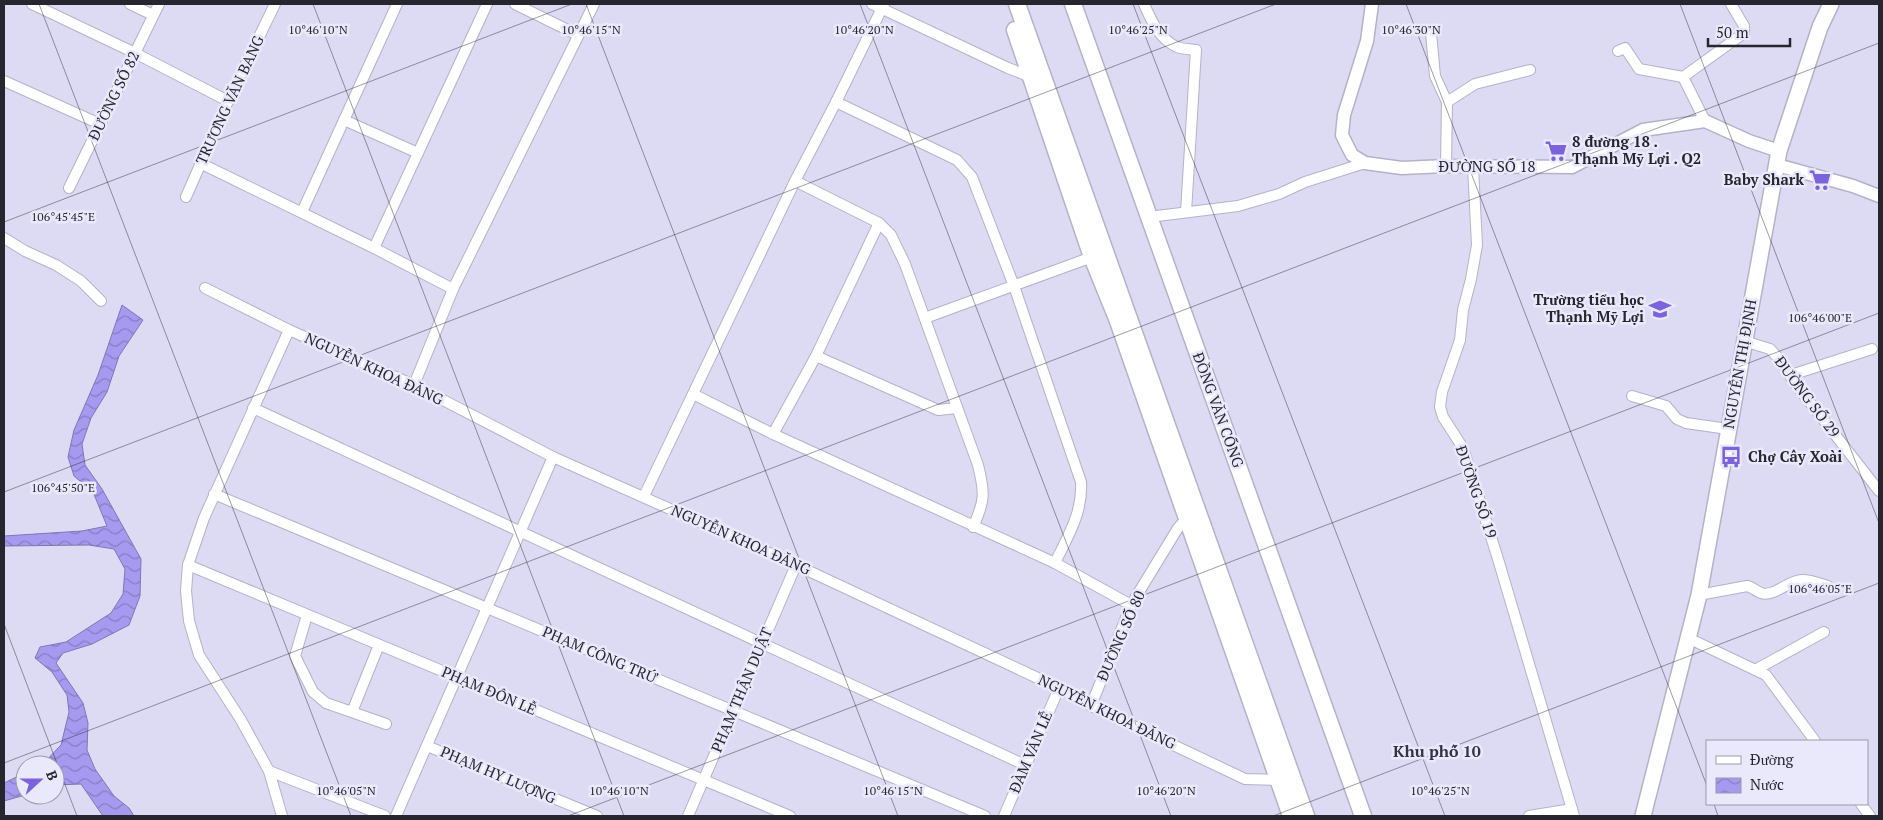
<svg xmlns="http://www.w3.org/2000/svg" width="1883" height="820" viewBox="0 0 1883 820" font-family="'PT Serif',serif">
  <style>
    .water { fill: url(#water-waves); stroke: #8076b6 }
    .lines { fill: none; stroke-linecap: round; stroke-linejoin: round }
    .minor-casing { stroke: #b4b2c9; stroke-width: 12 }
    .tertiary-casing { stroke: #b4b2c9; stroke-width: 15 }
    .secondary-casing { stroke: #b4b2c9; stroke-width: 18 }
    .primary-casing { stroke: #b4b2c9; stroke-width: 19 }
    .minor { stroke: #fff; stroke-width: 10 }
    .tertiary { stroke: #fff; stroke-width: 12 }
    .secondary { stroke: #fff; stroke-width: 15 }
    .primary { stroke: #fff; stroke-width: 16 }
    .ticks { fill: none; stroke: #27262f; stroke-width: 1; stroke-opacity: 0.45 }
    .labels { text-anchor: middle; stroke-width: 5; stroke-linejoin: round; paint-order: stroke }
    .street-label { font-size: 15px; fill: #27262f; stroke: #eae9fc }
    .poi-label { font-size: 15px; font-weight: bold; fill: #27262f; stroke: #eae9fc; text-anchor: start }
    .neighbourhood-label { font-size: 16px; font-weight: bold; fill: #343245; stroke: #eae9fc }
    .ticks-label { font-size: 12px; text-anchor: middle; fill: #27262f; stroke: #eae9fc; stroke-width: 5; stroke-linejoin: round; paint-order: stroke }
  </style>
  <defs>
    <pattern id="water-waves" width="16" height="10" patternUnits="userSpaceOnUse" patternTransform="scale(1.25)"><rect width="16" height="10" fill="#a699f0"/><path d="M0 5q4-4 8 0t8 0" fill="none" stroke="#877dc3"/></pattern>
  </defs>
  <rect width="100%" height="100%" fill="#dddbf3"/>
  <!-- water -->
  <g class="water">
    <path d="M122 305 143 320 119 356 107 392 91 418 82 444 85 465 102 489 141 559 140 596 129 625 92 644 63 653 56 663 83 703 88 723 87 750 95 769 114 796 129 808 134 816H103L81 784 55 785V765H42L61 745 69 712 67 695 52 672 35 658 40 647 66 642 111 613 123 594 125 569 114 549 89 545 4 546V536L82 531 107 526 93 492 74 476 68 457 74 430 98 375Z"/>
    <path d="M25 773V795L4 801V783Z"/>
  </g>
  <g class="lines">
    <!-- minor casing -->
    <g class="minor-casing">
      <g id="minor">
        <path d="M32 4 135 53 228 101"/>
        <path d="M130 4 153 15"/>
        <path d="M515 4 578 35"/>
        <path d="M872 4 1008 68 1031 77"/>
        <path d="M1144 4C1151 20 1159 39 1177 47 1182 49 1190 49 1196 50L1186 212"/>
        <path d="M1431 33 1435 76 1447 102"/>
        <path d="M1618 51 1625 48 1639 69 1683 77 1705 121"/>
        <path d="M1683 77 1744 33V26L1731 4"/>
        <path d="M4 81 100 124"/>
        <path d="M836 102 957 160 972 177 1014 286 1081 482C1083 512 1068 536 1055 563"/>
        <path d="M344 120 418 153"/>
        <path d="M200 163 374 248 453 289"/>
        <path d="M1446 166 1447 102 1475 84 1530 70"/>
        <path d="M1473 167 1477 245 1471 279 1463 310 1460 340 1442 392 1440 407 1443 417 1463 448 1498 559 1574 816"/>
        <path d="M795 181 879 223 891 235 905 264 978 465C985 493 985 501 973 527"/>
        <path d="M69 188 159 4"/>
        <path d="M186 197 228 101 275 4"/>
        <path d="M302 212 397 4"/>
        <path d="M1157 216 1238 206 1279 194 1305 182 1365 163"/>
        <path d="M4 238 25 251 56 265 81 281 101 301"/>
        <path d="M374 248 487 4"/>
        <path d="M205 288 289 330 414 385 553 457 796 565 1059 688 1091 706 1245 779 1278 780"/>
        <path d="M925 318 1092 257"/>
        <path d="M1744 341 1770 349 1781 361 1794 382 1879 491"/>
        <path d="M816 356 938 410 957 408"/>
        <path d="M1791 375 1872 349"/>
        <path d="M414 385 453 289 594 4"/>
        <path d="M693 394 773 434 1055 563 1131 605"/>
        <path d="M1632 396 1666 406 1677 419 1686 423 1728 429"/>
        <path d="M253 408 1025 765"/>
        <path d="M773 434 816 356 879 223"/>
        <path d="M214 494 985 816"/>
        <path d="M644 496 795 181 836 102 884 4"/>
        <path d="M188 565 790 816"/>
        <path d="M1699 595 1747 586C1752 587 1756 591 1761 593 1774 597 1788 581 1801 580 1810 579 1820 584 1828 586"/>
        <path d="M307 615 295 656 313 692 326 703 386 724"/>
        <path d="M1688 638 1766 675 1815 741"/>
        <path d="M1755 670 1824 632"/>
        <path d="M1091 706 1131 605 1178 528 1187 518"/>
        <path d="M352 712 379 645"/>
        <path d="M427 746 597 816"/>
        <path d="M269 771 385 816"/>
        <path d="M1861 804 1870 816"/>
        <path d="M282 816 269 771 241 720 199 655 189 621 186 591 188 565 204 518 289 330"/>
        <path d="M396 816 553 457"/>
        <path d="M688 816 796 565"/>
        <path d="M1004 816 1059 688"/>
        <path d="M1529 816 1572 809"/>
      </g>
    </g>
    <!-- tertiary casing -->
    <g class="tertiary-casing">
      <g id="tertiary">
        <path d="M1372 4 1367 41 1344 115 1342 135 1352 155 1365 163 1402 168 1446 166 1572 167 1643 130 1705 121 1749 141 1779 151"/>
        <path d="M1777 165 1853 186 1879 196"/>
      </g>
    </g>
    <!-- secondary casing -->
    <g class="secondary-casing">
      <path id="secondary" d="M1643 816 1699 595 1779 151 1820 27 1831 4"/>
    </g>
    <!-- primary casing -->
    <g class="primary-casing">
      <g id="primary">
        <path d="M1017 4 1306 816"/>
        <path d="M1073 4 1363 816"/>
        <path d="M1015 30 1092 257 1118 321 1291 816"/>
      </g>
    </g>
    <!-- minor -->
    <use href="#minor" class="minor"/>
    <!-- tertiary -->
    <use href="#tertiary" class="tertiary"/>
    <!-- secondary -->
    <use href="#secondary" class="secondary"/>
    <!-- primary -->
    <use href="#primary" class="primary"/>
  </g>
  <!-- ticks -->
  <path class="ticks" d="M39 4 351 816M313 4 624 816M586 4 898 816M860 4 1171 816M1133 4 1445 816M1406 4 1707 786M1680 4 1879 523M4 222 572 4M4 492 1276 4M4 624 77 816M4 763 1879 43M1714 804 1718 816M568 816 1879 313M1273 816 1879 583"/>
  <!-- icons -->
  <defs>
    <g id="supermarket-bare" transform="scale(1.725)"><path d="M-6-5.5h2.5l.6 2H6L4.5 2H-2.5L-4.4-4H-6ZM-1.5 3.2a1.3 1.3 0 1 0 .1 0ZM3 3.2a1.3 1.3 0 1 0 .1 0Z" fill="#7d62dd" stroke="#eae9fc" stroke-width="2.5" paint-order="stroke"/></g>
    <g id="school-bare" transform="scale(1.725)"><path d="M0-5L7-2L0 1L-7-2ZM-4 1L0 2.5L4 1V4Q0 6-4 4Z" fill="#7d62dd" stroke="#eae9fc" stroke-width="2.5" paint-order="stroke"/></g>
    <g id="bus-bare" transform="scale(1.725)"><path d="M-5-6H5V4H4V6H2V4H-2V6H-4V4H-5ZM-3.5-4V0h7V-4ZM-3.5 1.2v1.5H-2V1.2ZM2 1.2v1.5H3.5V1.2Z" fill="#7d62dd" stroke="#eae9fc" stroke-width="2.5" paint-order="stroke"/></g>
  </defs>
  <g fill-rule="evenodd">
    <use href="#supermarket-bare" x="1556" y="151"/>
    <use href="#supermarket-bare" x="1820" y="180"/>
    <use href="#school-bare" x="1660" y="309"/>
    <use href="#bus-bare" x="1731" y="457"/>
  </g>
  <g class="labels">
    <!-- street labels -->
    <g class="street-label">
      <text transform="translate(114 96) rotate(-64)" y="5">ĐƯỜNG SỐ 82</text>
      <text transform="translate(230 100) rotate(-65)" y="5">TRƯƠNG VĂN BANG</text>
      <text x="1487" y="172">ĐƯỜNG SỐ 18</text>
      <text transform="translate(1740 364) rotate(-80)" y="5">NGUYỄN THỊ ĐỊNH</text>
      <text transform="translate(374 369) rotate(25)" y="5">NGUYỄN KHOA ĐĂNG</text>
      <text transform="translate(1807 397) rotate(53)" y="5">ĐƯỜNG SỐ 29</text>
      <text transform="translate(1218 410) rotate(70)" y="5">ĐỒNG VĂN CỐNG</text>
      <text transform="translate(1476 492) rotate(71)" y="5">ĐƯỜNG SỐ 19</text>
      <text transform="translate(741 540) rotate(24)" y="5">NGUYỄN KHOA ĐĂNG</text>
      <text transform="translate(1121 636) rotate(-66)" y="5">ĐƯỜNG SỐ 80</text>
      <text transform="translate(600 655) rotate(23)" y="5">PHẠM CÔNG TRỨ</text>
      <text transform="translate(742 690) rotate(-67)" y="5">PHẠM THẬN DUẬT</text>
      <text transform="translate(489 691) rotate(23)" y="5">PHẠM ĐÔN LỄ</text>
      <text transform="translate(1107 712) rotate(26)" y="5">NGUYỄN KHOA ĐĂNG</text>
      <text transform="translate(1031 752) rotate(-67)" y="5">ĐÀM VĂN LỄ</text>
      <text transform="translate(498 775) rotate(23)" y="5">PHẠM HY LƯỢNG</text>
    </g>
    <!-- poi labels -->
    <g class="poi-label">
      <text x="1572" y="147">8 đường 18 .<tspan x="1572" dy="17">Thạnh Mỹ Lợi . Q2</tspan></text>
      <text x="1804" y="185" text-anchor="end">Baby Shark</text>
      <text x="1644" y="305" text-anchor="end">Trường tiểu học<tspan x="1644" dy="17">Thạnh Mỹ Lợi</tspan></text>
      <text x="1748" y="462">Chợ Cây Xoài</text>
    </g>
    <!-- neighbourhood labels -->
    <g class="neighbourhood-label">
      <text x="1437" y="757">Khu phố 10</text>
    </g>
  </g>
  <g class="ticks-label">
    <text x="318" y="34">10°46'10"N</text>
    <text x="591" y="34">10°46'15"N</text>
    <text x="864" y="34">10°46'20"N</text>
    <text x="1138" y="34">10°46'25"N</text>
    <text x="1411" y="34">10°46'30"N</text>
    <text x="63" y="221">106°45'45"E</text>
    <text x="1820" y="322">106°46'00"E</text>
    <text x="63" y="492">106°45'50"E</text>
    <text x="1820" y="593">106°46'05"E</text>
    <text x="346" y="795">10°46'05"N</text>
    <text x="619" y="795">10°46'10"N</text>
    <text x="893" y="795">10°46'15"N</text>
    <text x="1166" y="795">10°46'20"N</text>
    <text x="1440" y="795">10°46'25"N</text>
  </g>
  <!-- border -->
  <rect width="1883" height="820" fill="none" stroke="#27262f" stroke-width="10"/>
  <!-- legend -->
  <rect x="1706" y="740" width="162" height="65" fill="#eae9fc" stroke="#9c9baa"/>
  <rect x="1716" y="756" width="25" height="8" fill="#ffffff" stroke="#9c9baa"/>
  <text x="1750" y="765" font-size="15" fill="#27262f">Đường</text>
  <rect x="1716" y="778" width="25" height="15" fill="url(#water-waves)" stroke="#9c9baa"/>
  <text x="1750" y="790" font-size="15" fill="#27262f">Nước</text>
  <!-- north arrow -->
  <g transform="translate(40 780) rotate(69)"><circle r="24" fill="#eae9fc" stroke="#9c9baa"/>
  <path d="M0-4L9 19L0 12L-9 19Z" fill="#7d62dd"/>
  <text y="-8" font-size="14" font-weight="bold" text-anchor="middle" fill="#27262f">B</text>
  </g>
  <!-- scale -->
  <path d="M1708 38v8h82v-8" fill="none" stroke="#27262f" stroke-width="2.5"/>
  <text x="1716" y="38" font-size="15" fill="#27262f" stroke="#eae9fc" stroke-width="4" paint-order="stroke">50 m</text>
</svg>
